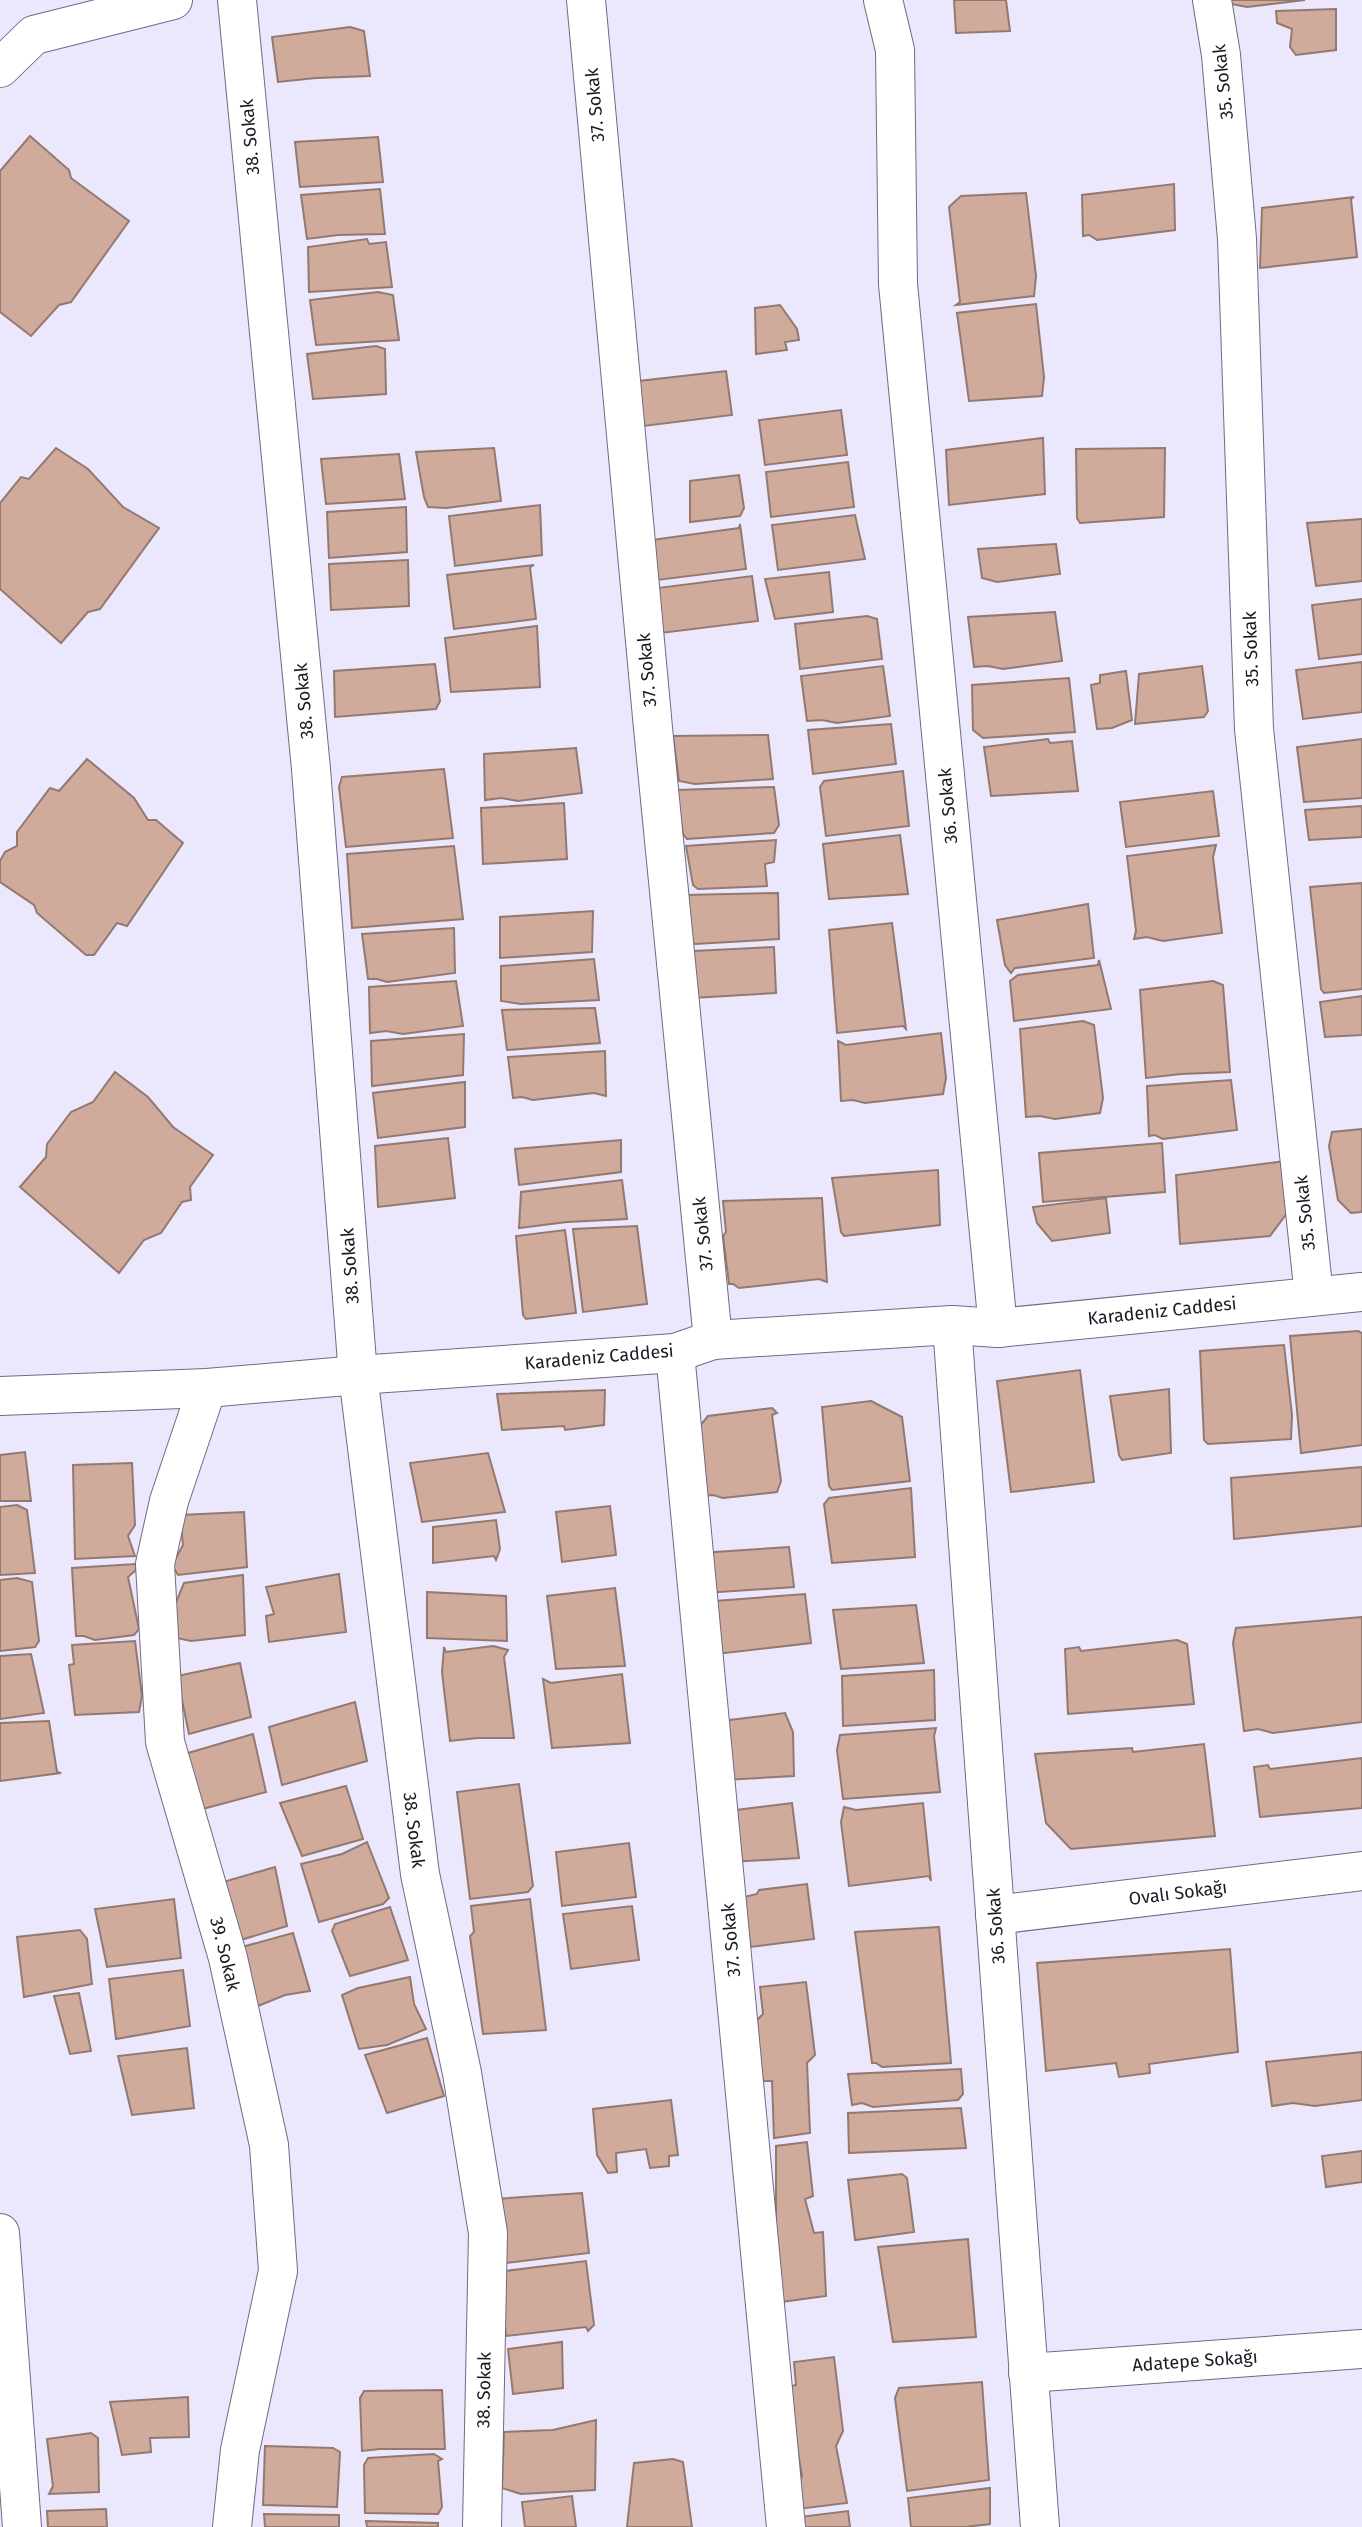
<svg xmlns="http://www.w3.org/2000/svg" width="1362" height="2527" viewBox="0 0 1362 2527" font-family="'Fira Sans',sans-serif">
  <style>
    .building { fill: #d0ab9c; stroke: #93796f; stroke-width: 2 }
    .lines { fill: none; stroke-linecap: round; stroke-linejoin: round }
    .street-casing { stroke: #6f6b82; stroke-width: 40 }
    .street { stroke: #fff; stroke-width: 38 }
    .labels { text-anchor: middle; stroke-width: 5; stroke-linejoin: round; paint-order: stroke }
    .street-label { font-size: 18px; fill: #1b1923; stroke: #fff }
  </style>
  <rect width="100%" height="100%" fill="#ebe7fd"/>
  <!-- building -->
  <g class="building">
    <path d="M954 0H1006L1010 31 956 33Z"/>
    <path d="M1231 0H1305L1247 7 1231 4Z"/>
    <path d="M1336 9V50L1296 55 1290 47 1292 29 1277 23 1276 11Z"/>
    <path d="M350 27 364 31 370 76 316 78 278 82 272 37Z"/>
    <path d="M30 136 69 170 71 178 129 221 71 302 59 305 31 336 0 312V171Z"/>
    <path d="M378 137 383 182 300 187 295 142Z"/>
    <path d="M1174 184 1175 230 1097 240 1089 235 1083 236 1082 195Z"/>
    <path d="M380 189 385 234 338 235 307 239 301 195Z"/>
    <path d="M1026 193 1036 276 1034 296 956 305 960 302 949 207 961 196Z"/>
    <path d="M1354 197 1351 199 1357 257 1260 268 1262 208Z"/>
    <path d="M367 239 369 244 386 242 392 287 309 292 308 247Z"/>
    <path d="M378 292 393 295 399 340 316 345 310 300Z"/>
    <path d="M1036 304 1044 377 1042 396 969 401 957 313Z"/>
    <path d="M780 305 797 329 799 340 785 342 787 350 756 354 755 308Z"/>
    <path d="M376 346 385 349 386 394 313 399 307 354Z"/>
    <path d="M726 371 732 415 644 426 639 381Z"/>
    <path d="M841 410 847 455 765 465 759 420Z"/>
    <path d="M1043 438 1045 494 949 505 946 450Z"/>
    <path d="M56 448 88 469 123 507 159 528 100 609 88 612 61 643 0 589V503L21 477 29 479Z"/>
    <path d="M494 448 501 501 446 508 428 507 424 497 416 452Z"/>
    <path d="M1165 448 1164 517 1080 523 1077 518 1076 449Z"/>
    <path d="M399 454 405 499 326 504 321 459Z"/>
    <path d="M848 462 854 507 771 517 766 472Z"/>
    <path d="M739 475 744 508 740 516 690 522V481Z"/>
    <path d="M540 505 542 555 455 566 449 516Z"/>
    <path d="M406 507 407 552 329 558 327 512Z"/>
    <path d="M855 515 865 559 778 570 772 525Z"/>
    <path d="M1362 519V581L1316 586 1307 523Z"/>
    <path d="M740 524 746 569 649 581 644 541 739 528Z"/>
    <path d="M1056 544 1060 574 997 582 982 578 978 549Z"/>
    <path d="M408 560 409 606 331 610 329 564Z"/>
    <path d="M534 565 530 567 536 619 454 629 447 575Z"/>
    <path d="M829 572 833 612 775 619 765 579Z"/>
    <path d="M752 576 758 621 661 633 650 589Z"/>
    <path d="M1362 599V654L1319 659 1312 605Z"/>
    <path d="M1055 612 1062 661 1003 669 988 666 974 667 968 617Z"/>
    <path d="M867 616 877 619 882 659 800 669 795 624Z"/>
    <path d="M537 626 540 687 451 692 445 638Z"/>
    <path d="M1362 662V712L1303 719 1296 670Z"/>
    <path d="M435 664 440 701 436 709 335 717 334 671Z"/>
    <path d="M883 666 890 716 837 723 822 720 807 721 801 676Z"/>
    <path d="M1202 666 1208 711 1204 717 1135 724 1139 674Z"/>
    <path d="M1126 671 1132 720 1112 728 1097 729 1091 685 1100 683V675Z"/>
    <path d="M1069 678 1075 732 983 738 973 730 972 685Z"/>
    <path d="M891 724 896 764 813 774 808 730Z"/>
    <path d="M768 735 773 779 695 784 679 781 673 736Z"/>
    <path d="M1048 739 1050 743 1072 741 1078 791 991 796 984 747Z"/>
    <path d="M1362 739V798L1304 802 1297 747Z"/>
    <path d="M576 748 582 793 518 801 501 798 485 800 484 754Z"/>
    <path d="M87 759 134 798 148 820H156L183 843 127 926 117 923 94 955H86L37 913 34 905 0 882V861L5 852 17 846V832L50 788 59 791Z"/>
    <path d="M444 769 453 838 346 847 339 787 342 777Z"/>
    <path d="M903 771 909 826 826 836 820 787 824 781Z"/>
    <path d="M774 787 779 825 774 833 687 839 683 834 676 790Z"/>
    <path d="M1213 791 1219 836 1126 847 1120 802Z"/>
    <path d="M564 803 567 859 483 864 481 808Z"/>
    <path d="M1362 806V837L1309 840 1305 810Z"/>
    <path d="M900 835 908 894 829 899 823 844Z"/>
    <path d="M776 840 774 862 765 864 767 886 698 889 693 885 686 846Z"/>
    <path d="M1216 845 1213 857 1222 933 1163 941 1147 937 1134 939 1136 931 1127 856Z"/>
    <path d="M454 846 463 919 352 928 347 854Z"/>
    <path d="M1362 883V989L1324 993 1321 989 1310 887Z"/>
    <path d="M778 893 779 939 695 944 690 940 684 895Z"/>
    <path d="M1088 904 1094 958 1015 968 1011 973 1005 965 997 920Z"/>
    <path d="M593 911 592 952 500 958V917Z"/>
    <path d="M892 923 906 1029 903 1026 837 1033 829 930Z"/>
    <path d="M454 928 455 973 387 982 377 979H368L362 934Z"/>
    <path d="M774 947 776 993 693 998 694 951Z"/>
    <path d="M594 959 599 1000 521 1004 501 1001V966Z"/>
    <path d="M1099 960 1111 1009 1014 1021 1010 981 1018 975 1098 965Z"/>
    <path d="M456 981 463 1026 403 1034 386 1031 370 1033 369 987Z"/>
    <path d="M1213 981 1223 985 1230 1072 1181 1074 1146 1078 1140 990Z"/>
    <path d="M1362 996V1035L1325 1037 1320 1002Z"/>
    <path d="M595 1008 600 1043 507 1050 502 1010Z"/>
    <path d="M1083 1021 1094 1025 1103 1098 1100 1113 1055 1119 1040 1116 1026 1117 1020 1029Z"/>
    <path d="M941 1033 946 1078 943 1094 865 1103 853 1100 841 1101 838 1041 846 1045Z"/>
    <path d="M464 1034 463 1075 372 1086 371 1041Z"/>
    <path d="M605 1051 606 1096 594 1093 533 1100 522 1097 513 1098 508 1057Z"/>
    <path d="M115 1072 148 1097 173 1127 213 1155 190 1187 191 1200 182 1202 161 1233 144 1240 119 1273 20 1187 46 1157 47 1144 71 1112 93 1102Z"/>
    <path d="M1231 1080 1237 1130 1163 1139 1155 1135 1149 1136 1147 1086Z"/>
    <path d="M465 1082V1127L378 1138 373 1093Z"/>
    <path d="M1362 1129V1212L1351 1213 1338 1200 1329 1146 1332 1132Z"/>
    <path d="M448 1138 455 1198 378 1207 375 1146Z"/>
    <path d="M621 1140V1172L519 1185 515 1149Z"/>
    <path d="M1162 1143 1165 1192 1043 1202 1039 1153Z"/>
    <path d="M1293 1160 1296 1201 1270 1236 1180 1244 1176 1175Z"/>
    <path d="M938 1170 940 1225 844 1236 841 1232 832 1178Z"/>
    <path d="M622 1180 627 1219 567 1222 519 1228 521 1192Z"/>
    <path d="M822 1198 827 1282 819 1279 739 1288 733 1284H729L723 1236 726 1232 723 1201Z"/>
    <path d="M1106 1198 1110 1233 1052 1241 1037 1223 1033 1207Z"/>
    <path d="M637 1226 647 1304 583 1312 573 1229Z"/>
    <path d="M565 1230 576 1313 526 1319 523 1315 516 1236Z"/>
    <path d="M1358 1331 1362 1333V1445L1301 1453 1290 1336Z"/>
    <path d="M1284 1345 1292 1415 1291 1439 1208 1444 1204 1440 1200 1351Z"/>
    <path d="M1080 1370 1094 1482 1011 1492 997 1381Z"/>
    <path d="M1169 1389 1171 1453 1122 1460 1119 1455 1110 1396Z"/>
    <path d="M605 1390 604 1425 565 1430 564 1426 502 1430 497 1394Z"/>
    <path d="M871 1401 902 1417 910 1481 832 1490 829 1486 822 1407Z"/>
    <path d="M772 1408 777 1413 772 1415 781 1481 777 1492 723 1498 713 1495 703 1496 694 1433 708 1416Z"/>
    <path d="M25 1452 31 1501H0V1455Z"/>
    <path d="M488 1453 505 1512 422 1522 410 1463Z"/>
    <path d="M132 1463 135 1525 128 1536 135 1556 75 1559 73 1465Z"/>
    <path d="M1362 1467V1526L1234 1539 1231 1478Z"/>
    <path d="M911 1488 915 1557 832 1563 824 1504 829 1498Z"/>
    <path d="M17 1505 27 1510 35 1573 0 1575V1507Z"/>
    <path d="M610 1506 616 1555 562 1562 556 1512Z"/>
    <path d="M244 1512 247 1567 178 1575 172 1565 183 1545 180 1515Z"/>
    <path d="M496 1520 500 1549 496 1560 494 1556 433 1563V1527Z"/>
    <path d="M789 1547 794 1587 705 1593 700 1553Z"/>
    <path d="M136 1564V1570L128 1577 139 1629 134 1635 95 1640 84 1636H76L72 1568Z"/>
    <path d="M339 1574 346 1632 269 1642 266 1616 274 1614 266 1587Z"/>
    <path d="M243 1575 245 1635 191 1641 177 1638 173 1610 184 1583Z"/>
    <path d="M17 1578 32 1582 39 1641 35 1647 0 1651V1580Z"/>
    <path d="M615 1588 625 1666 556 1669 547 1596Z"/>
    <path d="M427 1592 506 1596 507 1641 427 1638Z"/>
    <path d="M805 1594 811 1643 708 1655 702 1602Z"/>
    <path d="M916 1605 924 1663 841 1669 833 1610Z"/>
    <path d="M1362 1617V1722L1273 1733 1258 1729 1244 1731 1233 1643 1236 1628Z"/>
    <path d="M1177 1640 1187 1644 1194 1704 1068 1714 1065 1649 1079 1647 1081 1651Z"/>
    <path d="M135 1641 142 1696 139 1712 75 1715 69 1665 74 1664 72 1645Z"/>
    <path d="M493 1646 508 1650 504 1657 514 1738H478L450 1741 442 1672 444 1647 446 1652Z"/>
    <path d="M31 1654 44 1713 0 1719V1656Z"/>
    <path d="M240 1663 251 1717 189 1734 177 1676Z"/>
    <path d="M934 1670 935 1720 843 1726 842 1676Z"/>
    <path d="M622 1674 630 1743 552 1748 543 1679 551 1683Z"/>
    <path d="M355 1702 367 1761 282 1785 269 1727Z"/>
    <path d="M785 1713 793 1732 794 1776 724 1780 722 1721Z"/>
    <path d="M49 1721 57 1772 61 1773 0 1781V1723Z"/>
    <path d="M936 1728 934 1736 940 1792 843 1799 837 1750 840 1735Z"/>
    <path d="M253 1734 266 1792 199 1810 188 1753Z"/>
    <path d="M1204 1744 1215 1836 1071 1849 1046 1823 1035 1754 1132 1748 1133 1752Z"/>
    <path d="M1362 1758V1808L1260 1817 1254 1767 1268 1765 1270 1769Z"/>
    <path d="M519 1784 533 1886 528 1892 470 1899 457 1792Z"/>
    <path d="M346 1786 363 1839 302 1856 280 1803Z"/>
    <path d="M792 1803 799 1858 730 1862 728 1811Z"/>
    <path d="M923 1803 931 1881 929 1876 849 1886 841 1822 844 1807 856 1810Z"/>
    <path d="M367 1842 389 1898 383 1904 319 1922 301 1864 342 1854Z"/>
    <path d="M629 1843 636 1897 562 1906 556 1852Z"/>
    <path d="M275 1867 287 1926 231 1943 213 1885Z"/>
    <path d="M807 1884 814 1939 751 1947 740 1898 757 1894 759 1890Z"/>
    <path d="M174 1899 181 1958 107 1967 95 1909Z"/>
    <path d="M530 1899 546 2030 483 2034 470 1936 474 1932 471 1906Z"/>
    <path d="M632 1906 639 1960 571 1969 563 1914Z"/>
    <path d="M390 1907 408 1960 350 1976 332 1931 335 1924Z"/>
    <path d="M939 1927 951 2063 882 2067 876 2063H872L855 1932Z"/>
    <path d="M80 1930 87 1939 92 1984 24 1997 17 1937Z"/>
    <path d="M293 1933 310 1991 285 1995 253 2008 231 1950Z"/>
    <path d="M1230 1949 1238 2052 1149 2064 1150 2073 1119 2077 1116 2063 1046 2071 1037 1963Z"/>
    <path d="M183 1970 190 2026 116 2039 109 1979Z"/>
    <path d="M410 1977 414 2004 426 2029 387 2045 359 2049 342 1995 358 1988Z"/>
    <path d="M806 1982 815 2055 807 2063 810 2133 774 2138 772 2081H763L755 2022 763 2014 760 1987Z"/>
    <path d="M79 1993 91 2051 70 2054 54 1996Z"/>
    <path d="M427 2038 444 2096 387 2113 365 2055Z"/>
    <path d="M187 2048 194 2108 132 2115 118 2056Z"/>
    <path d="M1362 2052V2100L1315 2106 1293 2103 1272 2106 1266 2062Z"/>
    <path d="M961 2069 963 2094 958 2100 873 2107 862 2103 852 2105 848 2074Z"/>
    <path d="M671 2100 678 2155 669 2156V2166L650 2168 646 2149 616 2153 617 2172 608 2173 597 2155 593 2109Z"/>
    <path d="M961 2108 966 2148 849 2153 848 2113Z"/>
    <path d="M807 2142 813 2196 805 2199 814 2233 823 2232 826 2296 781 2302 776 2231V2146Z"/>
    <path d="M1362 2151V2182L1326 2187 1322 2156Z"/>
    <path d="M902 2174 907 2178 914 2232 855 2240 848 2180Z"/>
    <path d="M582 2193 589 2253 506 2263 494 2199Z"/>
    <path d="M968 2239 976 2337 893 2342 878 2247Z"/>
    <path d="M586 2261 594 2325 588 2331 586 2327 506 2336 501 2291 505 2271Z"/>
    <path d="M562 2342 563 2388 513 2394 508 2349Z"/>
    <path d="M834 2357 843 2431 836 2446 847 2503 798 2509 796 2488 802 2476 787 2387 796 2385 794 2362Z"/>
    <path d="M982 2382 989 2480 907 2491 895 2398 899 2388Z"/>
    <path d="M442 2390 445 2449H380L362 2451 360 2398 364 2391Z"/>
    <path d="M188 2397 189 2437 150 2438 151 2452 122 2455 110 2402Z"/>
    <path d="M596 2420 595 2490 521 2494 502 2488 504 2432 553 2430Z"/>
    <path d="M91 2433 98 2438 99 2492 49 2494 53 2486 47 2439Z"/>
    <path d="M265 2446 333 2448 340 2452 337 2507 263 2505Z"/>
    <path d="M434 2454 442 2459 438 2461 442 2507 438 2514 365 2513 364 2465 368 2458Z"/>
    <path d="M673 2459 683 2462 692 2527H627L634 2463Z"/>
    <path d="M990 2488V2524L965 2527H911L908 2498Z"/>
    <path d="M572 2496 576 2527H525L522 2502Z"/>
    <path d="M106 2509 107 2527H48L47 2511Z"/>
    <path d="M848 2511 850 2527H801L799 2517Z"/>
    <path d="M264 2514 339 2515V2527H265Z"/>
    <path d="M366 2521 438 2523V2527H367Z"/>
  </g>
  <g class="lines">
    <!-- street casing -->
    <g class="street-casing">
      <g id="street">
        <path d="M237 0 311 769 358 1375 420 1874 462 2073 488 2233 482 2527"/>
        <path d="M586 0 653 728 713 1340"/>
        <path d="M883 0 895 50 898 284 998 1328"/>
        <path d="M1212 0 1221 55 1237 239 1254 729 1314 1296"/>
        <path d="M0 68 34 35 173 0"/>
        <path d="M952 1325 1040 2527"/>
        <path d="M675 1353 786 2527"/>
        <path d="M207 1388 169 1501 155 1564 165 1742 228 1958 269 2145 278 2271 240 2450 232 2527"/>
        <path d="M0 1396 207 1388 358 1375 675 1353 713 1340 952 1325 998 1328 1362 1292"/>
        <path d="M995 1915 1362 1871"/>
        <path d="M0 2233 22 2527"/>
        <path d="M1028 2373 1362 2349"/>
      </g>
    </g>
    <!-- street -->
    <use href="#street" class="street"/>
  </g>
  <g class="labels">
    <!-- street labels -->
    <g class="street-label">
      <text transform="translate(1223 82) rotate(-96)" y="6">35. Sokak</text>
      <text transform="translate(595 105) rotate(-95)" y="6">37. Sokak</text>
      <text transform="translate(250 137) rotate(-95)" y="6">38. Sokak</text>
      <text transform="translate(1251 649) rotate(-92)" y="6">35. Sokak</text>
      <text transform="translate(647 670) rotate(-95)" y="6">37. Sokak</text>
      <text transform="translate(304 701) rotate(-95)" y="6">38. Sokak</text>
      <text transform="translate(948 806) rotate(-95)" y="6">36. Sokak</text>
      <text transform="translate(1305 1213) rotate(-96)" y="6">35. Sokak</text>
      <text transform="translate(703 1234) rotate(-96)" y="6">37. Sokak</text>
      <text transform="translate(350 1266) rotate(-94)" y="6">38. Sokak</text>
      <text transform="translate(1162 1311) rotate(-6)" y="6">Karadeniz Caddesi</text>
      <text transform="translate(599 1357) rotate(-5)" y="6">Karadeniz Caddesi</text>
      <text transform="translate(414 1830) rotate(83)" y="6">38. Sokak</text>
      <text transform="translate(1178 1893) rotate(-7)" y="6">Ovalı Sokağı</text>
      <text transform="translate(996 1926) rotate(-94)" y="6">36. Sokak</text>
      <text transform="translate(731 1940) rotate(-95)" y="6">37. Sokak</text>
      <text transform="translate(225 1954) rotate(76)" y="6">39. Sokak</text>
      <text transform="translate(1195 2361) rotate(-4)" y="6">Adatepe Sokağı</text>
      <text transform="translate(484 2390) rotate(-89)" y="6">38. Sokak</text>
    </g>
  </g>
</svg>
